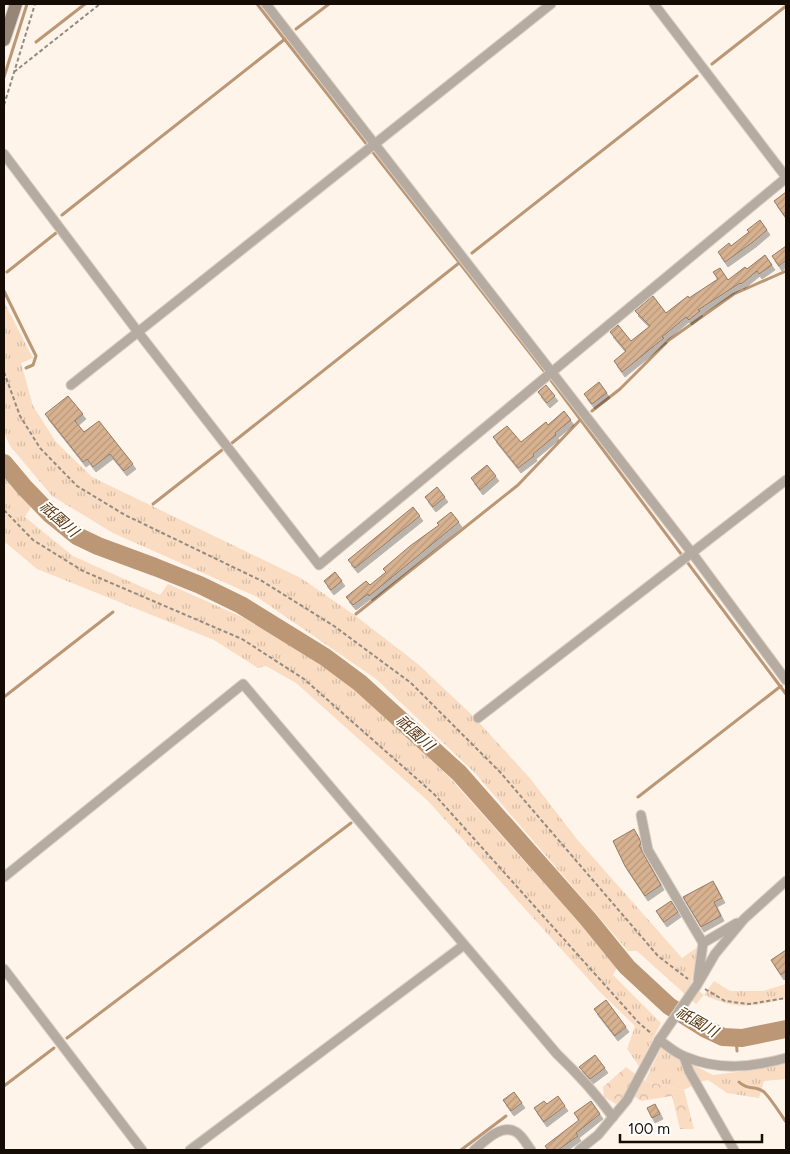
<svg xmlns="http://www.w3.org/2000/svg" width="790" height="1154" viewBox="0 0 790 1154" font-family="Figtree,'Noto Sans JP',sans-serif">
  <style>
    .grass { fill: url(#grass-tufts) }
    .forest { fill: url(#forest-crowns) }
    .lines { fill: none; stroke-linecap: round; stroke-linejoin: round }
    .stream { stroke: #bb9775; stroke-width: 3 }
    .river { stroke: #bb9775; stroke-width: 18 }
    .building { fill: url(#building-hatch); stroke: #927a65; filter: url(#shadow) }
    .minor-casing { stroke: #d9cfc5; stroke-width: 11 }
    .secondary-casing { stroke: #d9cfc5; stroke-width: 14 }
    .path { stroke: #938a81; stroke-width: 2; stroke-dasharray: 4 2.5; stroke-linecap: butt }
    .minor { stroke: #b6aba1; stroke-width: 9 }
    .secondary { stroke: #978678; stroke-width: 12 }
    .labels { text-anchor: middle; stroke-width: 4; stroke-linejoin: round; paint-order: stroke }
    .water-label { font-size: 15px; font-style: italic; fill: #573207; stroke: #fff }
  </style>
  <defs>
    <pattern id="grass-tufts" width="24" height="20" patternUnits="userSpaceOnUse" patternTransform="scale(1.25)"><rect width="24" height="20" fill="#fadcc2"/><path d="M3 7l-1-3M5 7V3M7 7l1-3M15 17l-1-3M17 17v-4M19 17l1-3" fill="none" stroke="#d5bca5"/></pattern>
    <pattern id="forest-crowns" width="20" height="18" patternUnits="userSpaceOnUse" patternTransform="scale(1.25)"><rect width="20" height="18" fill="#fadcc2"/><path d="M2 6a3 3 0 1 1 6 0M12 15a3 3 0 1 1 6 0" fill="none" stroke="#d5bca5"/></pattern>
    <pattern id="building-hatch" width="6" height="6" patternUnits="userSpaceOnUse" patternTransform="scale(1.25)"><rect width="6" height="6" fill="#d8b290"/><path d="M-1 1l2-2M0 6l6-6M5 7l2-2" fill="none" stroke="#b8987b"/></pattern>
    <filter id="shadow"><feDropShadow dx="3" dy="5" stdDeviation="0" flood-color="#0004"/></filter>
  </defs>
  <rect width="100%" height="100%" fill="#fef4ea"/>
  <!-- grass -->
  <g class="grass">
    <path d="M4 302 33 358 21 363 33 406 56 442 92 477 301 578 357 617 418 664 472 715 529 777 576 838 682 958 699 946 691 985 704 995 714 981 730 991H763L786 984V999C751 1006 738 1011 704 995L696 1004 637 951H628L475 773 376 679 257 597 113 533 52 496 10 446 4 433Z"/>
    <path d="M4 472 31 507 25 517 73 556 160 595 168 584 251 621 351 684 450 778 618 966 613 975 661 1023 639 1066 627 1049 635 1026 599 991 428 801 296 683 266 666 258 668 214 640 37 569 6 543 4 544Z"/>
    <path d="M661 1048 713 1075 760 1069 786 1062V1079L764 1081 759 1098 727 1093 708 1080 699 1082 684 1090 645 1081Z"/>
  </g>
  <!-- forest -->
  <path class="forest" d="M626 1067 645 1081 684 1090 694 1129H680L672 1096 641 1101 628 1092 616 1104 604 1097 603 1087Z"/>
  <g class="lines">
    <!-- stream -->
    <g class="stream">
      <path d="M257 4 544 371 786 694"/>
      <path d="M296 29 329 4"/>
      <path d="M36 42 85 4"/>
      <path d="M712 64 786 6"/>
      <path d="M4 77 27 4"/>
      <path d="M62 215 285 39"/>
      <path d="M472 253 697 76"/>
      <path d="M7 272 56 233"/>
      <path d="M4 291 36 356 33 365 26 368"/>
      <path d="M592 411 620 389 669 340 734 294 786 271"/>
      <path d="M232 443 459 263"/>
      <path d="M153 504 222 450"/>
      <path d="M356 614 518 485 580 420"/>
      <path d="M4 697 113 612"/>
      <path d="M638 797 781 686"/>
      <path d="M67 1038 351 823"/>
      <path d="M736 1038 737 1051"/>
      <path d="M739 1082C748 1091 755 1085 764 1092 772 1100 779 1112 786 1122"/>
      <path d="M4 1086 54 1048"/>
      <path d="M461 1150 506 1116"/>
    </g>
    <!-- river -->
    <path class="river" d="M4 463 24 487 50 514 77 536 98 546 155 567 200 585 241 605 325 657 360 683 459 773 588 919 627 967 669 1006 704 1028 723 1037 742 1038 786 1029"/>
  </g>
  <!-- building -->
  <g class="building">
    <path d="M786 192V218L774 201Z"/>
    <path d="M760 220 767 230 753 242 725 262 718 252 729 243 731 246 749 232 747 230Z"/>
    <path d="M786 246V260L779 266 772 256Z"/>
    <path d="M765 255 772 265 759 274 757 271 741 284 740 283 698 310 700 311 689 320 686 317 662 337 664 338 622 372 614 361 626 351 610 332 618 325 631 341 650 326 635 311 653 296 666 313 688 296 689 298 718 279 713 272 720 268 728 280 745 267 747 269Z"/>
    <path d="M599 382 607 393 592 404 584 394Z"/>
    <path d="M546 385 555 396 547 403 538 392Z"/>
    <path d="M68 396 83 414 75 421 84 432 99 421 133 464 124 471 110 454 93 467 87 459 83 462 45 414Z"/>
    <path d="M564 411 571 420 555 433 556 435 533 454 534 456 518 468 493 437 507 426 521 442 546 422 548 425Z"/>
    <path d="M487 465 496 476 480 490 471 478Z"/>
    <path d="M437 487 445 497 433 507 425 497Z"/>
    <path d="M413 507 420 516 355 568 348 560Z"/>
    <path d="M451 512 459 522 369 596 368 594 353 605 346 597 366 581 370 585 386 572 383 569 410 546 439 525 437 523Z"/>
    <path d="M335 572 342 581 331 590 324 581Z"/>
    <path d="M634 829 640 840 641 844 639 845 643 853 661 885 645 896 625 866 613 841Z"/>
    <path d="M713 881 722 898 714 902 721 916 701 927 683 897Z"/>
    <path d="M671 901 678 912 664 922 656 911Z"/>
    <path d="M786 950V971L781 975 771 960Z"/>
    <path d="M606 1000 626 1027 615 1036 594 1009Z"/>
    <path d="M595 1055 605 1068 590 1079 579 1067Z"/>
    <path d="M514 1092 522 1103 511 1111 503 1100Z"/>
    <path d="M558 1096 565 1106 544 1122 534 1108 544 1101 547 1104Z"/>
    <path d="M591 1101 600 1114 576 1133 578 1136 558 1150H548L545 1146 579 1120 574 1113Z"/>
    <path d="M655 1104 660 1114 652 1118 647 1108Z"/>
  </g>
  <g class="lines">
    <!-- minor casing -->
    <g class="minor-casing">
      <g id="minor">
        <path d="M266 4 692 553 786 680"/>
        <path d="M654 4 786 177"/>
        <path d="M4 154 138 332 551 4"/>
        <path d="M71 385 138 332 319 565 786 178"/>
        <path d="M478 718 786 480"/>
        <path d="M641 815 648 850 703 943"/>
        <path d="M4 877 243 684 557 1054C578 1074 596 1094 613 1117"/>
        <path d="M4 969 142 1150"/>
        <path d="M698 980 703 943 737 923"/>
        <path d="M659 1040C668 1046 676 1054 686 1057 719 1071 753 1067 786 1058"/>
        <path d="M684 1057 689 1071 734 1150"/>
        <path d="M190 1150 464 945"/>
        <path d="M474 1150C484 1142 501 1123 516 1132 522 1135 527 1145 531 1150"/>
        <path d="M579 1150 598 1135 627 1100 659 1040 697 985 715 954 744 919 786 881"/>
      </g>
    </g>
    <!-- secondary casing -->
    <g class="secondary-casing">
      <path id="secondary" d="M4 40 16 4"/>
    </g>
    <!-- path -->
    <g class="path">
      <path d="M14 72 100 4"/>
      <path d="M4 105 35 4"/>
      <path d="M4 372 20 416 40 448 77 486 125 515 262 581 334 626 411 683 500 772 658 956 688 979"/>
      <path d="M4 510 33 540 83 571 242 639 304 679 434 794 638 1022 652 1034"/>
      <path d="M705 989 725 1001 749 1004 786 998"/>
    </g>
    <!-- minor -->
    <use href="#minor" class="minor"/>
    <!-- secondary -->
    <use href="#secondary" class="secondary"/>
  </g>
  <g class="labels">
    <!-- water labels -->
    <g class="water-label">
      <text transform="translate(59 519) rotate(41)" y="5">祇園川</text>
      <text transform="translate(415 733) rotate(42)" y="5">祇園川</text>
      <text transform="translate(697 1022) rotate(30)" y="5">祇園川</text>
    </g>
  </g>
  <!-- border -->
  <rect width="790" height="1154" fill="none" stroke="#150d05" stroke-width="10"/>
  <!-- scale -->
  <path d="M620 1134v8h142v-8" fill="none" stroke="#150d05" stroke-width="2.5"/>
  <text x="628" y="1134" font-size="15" fill="#150d05" stroke="#ffffff" stroke-width="4" paint-order="stroke">100 m</text>
</svg>
